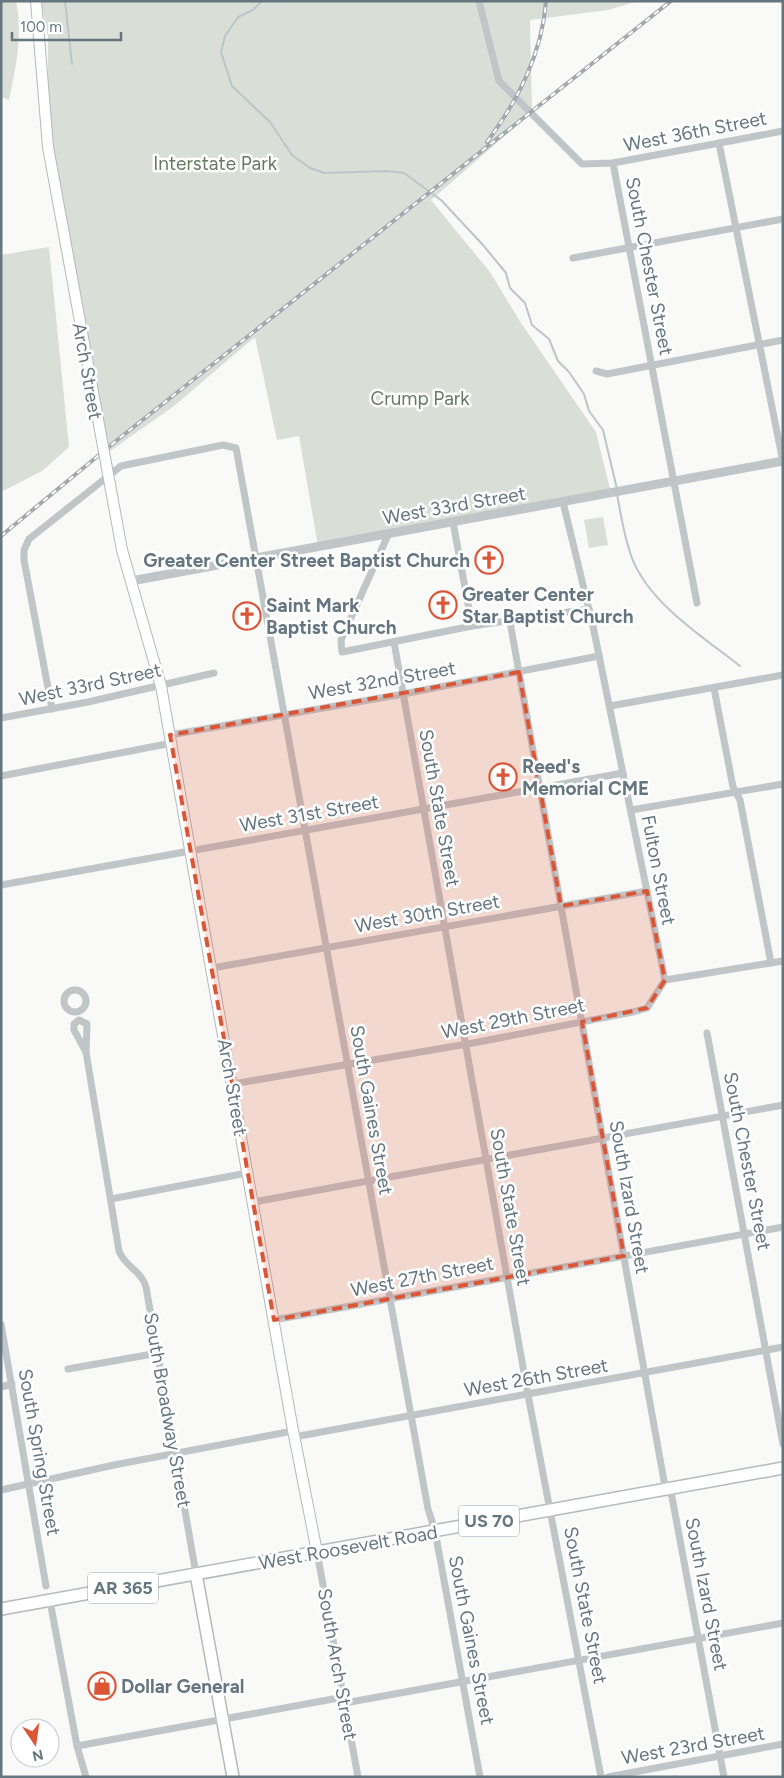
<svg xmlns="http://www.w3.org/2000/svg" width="784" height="1778" viewBox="0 0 784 1778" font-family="Figtree,sans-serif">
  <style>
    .green { fill: #d9ded6 }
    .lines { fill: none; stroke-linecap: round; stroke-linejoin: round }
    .stream { stroke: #bac6ca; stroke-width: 2 }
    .secondary-casing { stroke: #b3b9bd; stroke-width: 12 }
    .primary-casing { stroke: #b4b9bd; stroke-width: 14 }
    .minor { stroke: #c0c5c8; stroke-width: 7 }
    .tertiary { stroke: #c0c5c8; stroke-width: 9 }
    .secondary { stroke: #fff; stroke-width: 10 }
    .primary { stroke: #fff; stroke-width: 11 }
    .rail-casing { stroke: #a2a9ae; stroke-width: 4 }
    .rail { stroke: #fff; stroke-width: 2; stroke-dasharray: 5.5; stroke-linecap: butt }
    .secondary-bridge-casing { stroke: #b3b9bd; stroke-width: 12; stroke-linecap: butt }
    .secondary-bridge { stroke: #fff; stroke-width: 10 }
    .marked { fill: #da5636; fill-opacity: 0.2; stroke: #da5636; stroke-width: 4; stroke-dasharray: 10 6; stroke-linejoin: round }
    .labels { text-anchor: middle; stroke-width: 5; stroke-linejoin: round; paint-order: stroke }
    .shield { fill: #fff; stroke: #949fa6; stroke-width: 1 }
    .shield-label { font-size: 18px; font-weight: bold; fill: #667680 }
    .street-label { font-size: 19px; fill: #667680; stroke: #fff }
    .park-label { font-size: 19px; fill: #687964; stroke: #fff }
    .poi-label { font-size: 19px; font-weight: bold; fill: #667680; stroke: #fff; text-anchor: start }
  </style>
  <rect width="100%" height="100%" fill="#f9f9f7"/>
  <!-- green -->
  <g class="green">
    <path d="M1 1H16C23 35 16 67 9 100L1 97Z"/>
    <path d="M41 1H638L608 10 530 20 532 112 431 200 490 272 521 323 596 432 611 493 318 546 299 436 277 440 255 337 174 406 103 456 48 147V37Z"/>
    <path d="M49 247 69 447 42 471 1 492V255Z"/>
    <path d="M603 517 608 545 589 548 584 520Z"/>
  </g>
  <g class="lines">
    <!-- stream -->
    <g class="stream">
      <path d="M65 1 72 64"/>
      <path d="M262 1 253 10 238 17 225 36 221 52 232 86 270 122 292 155 310 168 325 173 386 171 404 173 441 200 483 245 506 273 510 288 525 303 532 325 549 339 558 361 569 372 584 394 589 411 603 430 617 489"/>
      <path d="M617 494C621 515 624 537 632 558 649 603 703 637 740 666"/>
    </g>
    <!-- secondary casing -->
    <g class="secondary-casing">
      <g id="secondary">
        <path d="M36 1 48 147"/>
        <path d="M122 550 161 686 292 1425 317 1552"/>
      </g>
    </g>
    <!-- primary casing -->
    <g class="primary-casing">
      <g id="primary">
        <path d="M196 1574 233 1777"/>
        <path d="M1 1609 783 1468"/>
      </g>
    </g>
    <!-- minor -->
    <g class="minor">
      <path d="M479 1 499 81 582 164 613 163 783 131"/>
      <path d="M719 143 783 462"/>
      <path d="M613 163 697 603"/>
      <path d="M573 258 783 219"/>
      <path d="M596 371 607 374 783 340"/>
      <path d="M563 502 593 626 665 980"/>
      <path d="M453 522 472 626"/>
      <path d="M388 535 341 640 342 652 472 626 589 609"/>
      <path d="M510 622 664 1481 672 1497 724 1777"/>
      <path d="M394 642 528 1395 601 1777"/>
      <path d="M714 688 733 787 740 800 771 963"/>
      <path d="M610 706 783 675"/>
      <path d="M52 709 24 560V550L29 539 121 466 223 445 236 448 428 1509 435 1531 480 1777"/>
      <path d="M1 718 88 702 214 673"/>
      <path d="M170 735 403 694 599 656"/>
      <path d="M1 776 172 743"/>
      <path d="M631 810 783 784"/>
      <path d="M1 885 623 773"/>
      <path d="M212 968 647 891"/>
      <circle cx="75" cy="1001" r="11"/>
      <path d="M79 1020 87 1024 86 1052 74 1030V1024Z"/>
      <path d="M707 1033 783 1444"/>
      <path d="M86 1052 119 1251C124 1266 142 1271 146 1287L196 1574"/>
      <path d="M233 1084 473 1043 633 1012 647 1008 665 980 783 961"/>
      <path d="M111 1199 247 1173"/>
      <path d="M253 1202 783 1105"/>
      <path d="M274 1320 783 1227"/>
      <path d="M1 1324 46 1586"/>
      <path d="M68 1369 158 1353"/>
      <path d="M1 1387 12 1384"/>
      <path d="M294 1437 783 1347"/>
      <path d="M1 1490 114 1465 293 1431"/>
      <path d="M317 1552 358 1777"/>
      <path d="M50 1601 77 1746 86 1777"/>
      <path d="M345 1703 783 1623"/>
      <path d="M77 1746 344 1697"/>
      <path d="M608 1777 783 1744"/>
    </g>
    <!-- tertiary -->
    <path class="tertiary" d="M131 581 783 461"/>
    <!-- secondary -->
    <use href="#secondary" class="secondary"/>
    <!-- primary -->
    <use href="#primary" class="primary"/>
    <!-- rail casing -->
    <g class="rail-casing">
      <g id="rail">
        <path d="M487 142C518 100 542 54 546 1"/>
        <path d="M1 536 116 441 671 1"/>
      </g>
    </g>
    <!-- rail -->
    <use href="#rail" class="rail"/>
    <!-- secondary-bridge casing -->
    <g class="secondary-bridge-casing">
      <path id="secondary-bridge" d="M48 147 122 550"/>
    </g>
    <!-- secondary-bridge -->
    <use href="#secondary-bridge" class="secondary-bridge"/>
  </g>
  <!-- marked area -->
  <path class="marked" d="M519 672 561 906 647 891 665 980 647 1008 582 1022 624 1256 274 1320 170 735Z"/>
  <!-- icons -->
  <defs>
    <g id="church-ring" transform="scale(1.4375)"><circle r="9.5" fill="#fff" stroke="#da5636" stroke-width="1.5"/><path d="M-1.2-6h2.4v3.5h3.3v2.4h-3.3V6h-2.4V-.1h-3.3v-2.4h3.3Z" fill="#da5636"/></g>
    <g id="shop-ring" transform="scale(1.4375)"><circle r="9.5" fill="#fff" stroke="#da5636" stroke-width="1.5"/><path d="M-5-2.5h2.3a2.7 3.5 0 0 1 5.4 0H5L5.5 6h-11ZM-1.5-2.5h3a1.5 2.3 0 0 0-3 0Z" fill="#da5636"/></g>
  </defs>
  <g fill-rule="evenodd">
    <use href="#church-ring" x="489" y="560"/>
    <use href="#church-ring" x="443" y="605"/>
    <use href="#church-ring" x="247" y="616"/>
    <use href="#church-ring" x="503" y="777"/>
    <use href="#shop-ring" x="102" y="1686"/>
  </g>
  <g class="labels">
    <!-- shield labels -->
    <g class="shield">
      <rect x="459" y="1505.5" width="60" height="31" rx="4"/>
      <rect x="88" y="1572.5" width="70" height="31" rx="4"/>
    </g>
    <g class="shield-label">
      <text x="489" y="1527">US 70</text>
      <text x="123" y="1594">AR 365</text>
    </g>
    <!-- street labels -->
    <g class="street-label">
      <text transform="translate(695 131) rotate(-11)" y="7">West 36th Street</text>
      <text transform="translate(650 266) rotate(79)" y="7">South Chester Street</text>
      <text transform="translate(88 371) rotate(80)" y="7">Arch Street</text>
      <text transform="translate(454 505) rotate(-10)" y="7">West 33rd Street</text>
      <text transform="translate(382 680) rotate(-10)" y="7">West 32nd Street</text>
      <text transform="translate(90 684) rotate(-12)" y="7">West 33rd Street</text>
      <text transform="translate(440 808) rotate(80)" y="7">South State Street</text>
      <text transform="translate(309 813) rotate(-10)" y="7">West 31st Street</text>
      <text transform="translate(659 870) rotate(79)" y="7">Fulton Street</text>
      <text transform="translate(427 913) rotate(-10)" y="7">West 30th Street</text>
      <text transform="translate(513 1018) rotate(-11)" y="7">West 29th Street</text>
      <text transform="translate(233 1087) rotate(80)" y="7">Arch Street</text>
      <text transform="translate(372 1110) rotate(80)" y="7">South Gaines Street</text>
      <text transform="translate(748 1161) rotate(79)" y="7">South Chester Street</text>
      <text transform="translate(630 1197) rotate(80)" y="7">South Izard Street</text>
      <text transform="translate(511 1207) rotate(80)" y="7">South State Street</text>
      <text transform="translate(422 1276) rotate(-11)" y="7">West 27th Street</text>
      <text transform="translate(536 1377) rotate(-10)" y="7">West 26th Street</text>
      <text transform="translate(168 1410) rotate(80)" y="7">South Broadway Street</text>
      <text transform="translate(40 1452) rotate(80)" y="7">South Spring Street</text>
      <text transform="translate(348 1547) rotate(-10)" y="7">West Roosevelt Road</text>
      <text transform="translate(707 1594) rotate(79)" y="7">South Izard Street</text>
      <text transform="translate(586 1605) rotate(79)" y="7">South State Street</text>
      <text transform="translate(472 1640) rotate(79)" y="7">South Gaines Street</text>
      <text transform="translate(338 1664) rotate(80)" y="7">South Arch Street</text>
      <text transform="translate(693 1745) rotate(-10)" y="7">West 23rd Street</text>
    </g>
    <!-- park labels -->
    <g class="park-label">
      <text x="215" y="170">Interstate Park</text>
      <text x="420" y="405">Crump Park</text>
    </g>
    <!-- poi labels -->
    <g class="poi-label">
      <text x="470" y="567" text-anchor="end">Greater Center Street Baptist Church</text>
      <text x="462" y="601">Greater Center<tspan x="462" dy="22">Star Baptist Church</tspan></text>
      <text x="266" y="612">Saint Mark<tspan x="266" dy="22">Baptist Church</tspan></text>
      <text x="522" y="773">Reed's<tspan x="522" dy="22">Memorial CME</tspan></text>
      <text x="121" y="1693">Dollar General</text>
    </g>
  </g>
  <!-- border -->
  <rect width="784" height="1778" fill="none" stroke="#667680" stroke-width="5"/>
  <!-- north arrow -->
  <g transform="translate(35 1743) rotate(167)"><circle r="24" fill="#ffffff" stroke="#c2c8cc"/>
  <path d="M0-4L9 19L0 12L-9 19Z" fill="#da5636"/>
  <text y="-8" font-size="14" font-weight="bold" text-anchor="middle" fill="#667680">N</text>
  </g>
  <!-- scale -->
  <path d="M12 32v8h109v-8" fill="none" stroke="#667680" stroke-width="2.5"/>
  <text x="20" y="32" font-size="15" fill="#667680" stroke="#ffffff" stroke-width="4" paint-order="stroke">100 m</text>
</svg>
